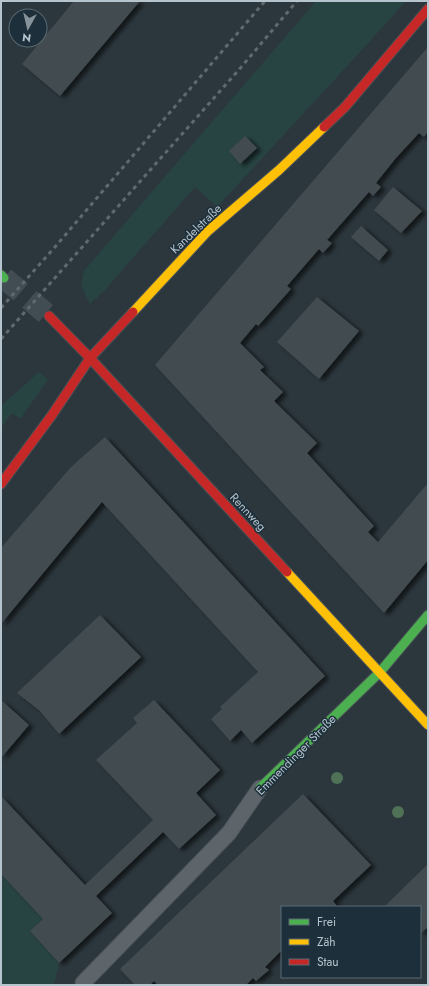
<svg xmlns="http://www.w3.org/2000/svg" width="429" height="986" viewBox="0 0 429 986" font-family="Jost,sans-serif">
  <style>
    .green { fill: #274443 }
    .building { fill: #424b50; filter: url(#shadow) }
    .lines { fill: none; stroke-linecap: round; stroke-linejoin: round }
    .secondary-tunnel { stroke: #414c53; stroke-width: 22; stroke-dasharray: 22 11; stroke-linecap: butt }
    .lane-casing { stroke: #4b5257; stroke-width: 17 }
    .fast-casing { stroke: #4b5257; stroke-width: 11 }
    .slow-casing { stroke: #4b5257; stroke-width: 11 }
    .jam-casing { stroke: #4b5257; stroke-width: 11 }
    .lane { stroke: #5d656b; stroke-width: 15 }
    .fast { stroke: #4caf50; stroke-width: 9 }
    .slow { stroke: #ffc107; stroke-width: 9 }
    .jam { stroke: #c62828; stroke-width: 9 }
    .rail { stroke: #60696e; stroke-width: 3; stroke-dasharray: 4 4; stroke-linecap: butt }
    .tree { fill: #4f7257 }
    .labels { text-anchor: middle; stroke-width: 3; stroke-linejoin: round; paint-order: stroke }
    .street-label { font-size: 12px; fill: #b6c4ce; stroke: #1d2f3a }
  </style>
  <defs>
    <filter id="shadow"><feDropShadow dx="4.5" dy="2.5" stdDeviation="2" flood-color="#0009"/></filter>
  </defs>
  <rect width="100%" height="100%" fill="#2c373d"/>
  <!-- green -->
  <g class="green">
    <path d="M316 1H406L361 51 217 207 195 187 104 291 90 304 81 285 84 271Z"/>
    <path d="M39 372 48 380 20 419 12 413 1 428V406Z"/>
    <path d="M1 874 43 919 30 931 59 963 54 985H1Z"/>
  </g>
  <!-- building -->
  <g class="building">
    <path d="M74 1H140L60 96 22 64Z"/>
    <path d="M428 47V121L427 123 428 124V132L424 137 419 133 396 158 376 183 381 187 373 196 369 192 327 240 332 243 323 253 319 249 287 286 291 289 258 326 256 324 240 343 264 367 260 370 283 392 274 401 317 443 307 453 374 526 368 532 378 542 428 483V560L384 613 155 365Z"/>
    <path d="M245 136 257 148 240 164 229 151Z"/>
    <path d="M393 187 422 211 401 233 374 210Z"/>
    <path d="M361 226 388 250 379 261 351 237Z"/>
    <path d="M317 297 359 331 319 379 277 342Z"/>
    <path d="M105 437 325 676 252 743 241 730 230 741 211 719 222 709 220 707 258 672 102 502 1 624V548L71 467Z"/>
    <path d="M100 615 141 657 59 734 40 711 17 693Z"/>
    <path d="M1 700 29 725 1 758Z"/>
    <path d="M154 700 220 770 196 793 216 815 179 849 163 832 96 896 112 913 59 963 30 931 43 919 1 874V796L85 885 153 820 96 760 137 723 133 718Z"/>
    <path d="M303 794 371 865 333 901 337 906 336 907H282V950L265 967 269 970 256 981 253 978 246 985H158L154 981 150 985H135L120 969Z"/>
    <path d="M428 864V927L420 934V907H384Z"/>
  </g>
  <g class="lines">
    <!-- secondary-tunnel -->
    <path class="secondary-tunnel" d="M4 278 49 316"/>
    <!-- lane casing -->
    <g class="lane-casing">
      <path id="lane" d="M83 983 229 833 260 788"/>
    </g>
    <!-- fast casing -->
    <g class="fast-casing">
      <g id="fast">
        <path d="M1 275 4 278"/>
        <path d="M260 788 380 672 428 615"/>
      </g>
    </g>
    <!-- slow casing -->
    <g class="slow-casing">
      <g id="slow">
        <path d="M133 312 208 231 279 170 324 127"/>
        <path d="M287 572 428 725"/>
      </g>
    </g>
    <!-- jam casing -->
    <g class="jam-casing">
      <g id="jam">
        <path d="M324 127 345 107 428 9"/>
        <path d="M49 316 90 358 287 572"/>
        <path d="M1 484 52 415 90 358 133 312"/>
      </g>
    </g>
    <!-- lane -->
    <use href="#lane" class="lane"/>
    <!-- fast -->
    <use href="#fast" class="fast"/>
    <!-- slow -->
    <use href="#slow" class="slow"/>
    <!-- jam -->
    <use href="#jam" class="jam"/>
    <!-- rail -->
    <g class="rail">
      <path d="M1 308 55 247 265 1"/>
      <path d="M1 339 243 65 297 1"/>
    </g>
  </g>
  <!-- trees -->
  <g class="tree">
    <circle cx="337" cy="778" r="6"/>
    <circle cx="398" cy="812" r="6"/>
  </g>
  <g class="labels">
    <!-- street labels -->
    <g class="street-label">
      <text transform="translate(196 229) rotate(-44)" y="4">Kandelstraße</text>
      <text transform="translate(248 512) rotate(47)" y="4">Rennweg</text>
      <text transform="translate(296 755) rotate(-45)" y="4">Emmendinger Straße</text>
    </g>
  </g>
  <!-- border -->
  <rect width="429" height="986" fill="none" stroke="#b6c4ce" stroke-width="4"/>
  <!-- legend -->
  <rect x="281" y="906" width="140" height="72" fill="#1d2f3a" stroke="#5a6b75"/>
  <rect x="289" y="919" width="20" height="6" fill="#4caf50" stroke="#5a6b75"/>
  <text x="317" y="926" font-size="12" fill="#b6c4ce">Frei</text>
  <rect x="289" y="939" width="20" height="6" fill="#ffc107" stroke="#5a6b75"/>
  <text x="317" y="946" font-size="12" fill="#b6c4ce">Zäh</text>
  <rect x="289" y="959" width="20" height="6" fill="#c62828" stroke="#5a6b75"/>
  <text x="317" y="966" font-size="12" fill="#b6c4ce">Stau</text>
  <!-- north arrow -->
  <g transform="translate(28 28) rotate(188)"><circle r="19" fill="#1d2f3a" stroke="#5a6b75"/>
  <path d="M0-3L7 15L0 10L-7 15Z" fill="#86939b"/>
  <text y="-6" font-size="11" font-weight="bold" text-anchor="middle" fill="#b6c4ce">N</text>
  </g>
</svg>
